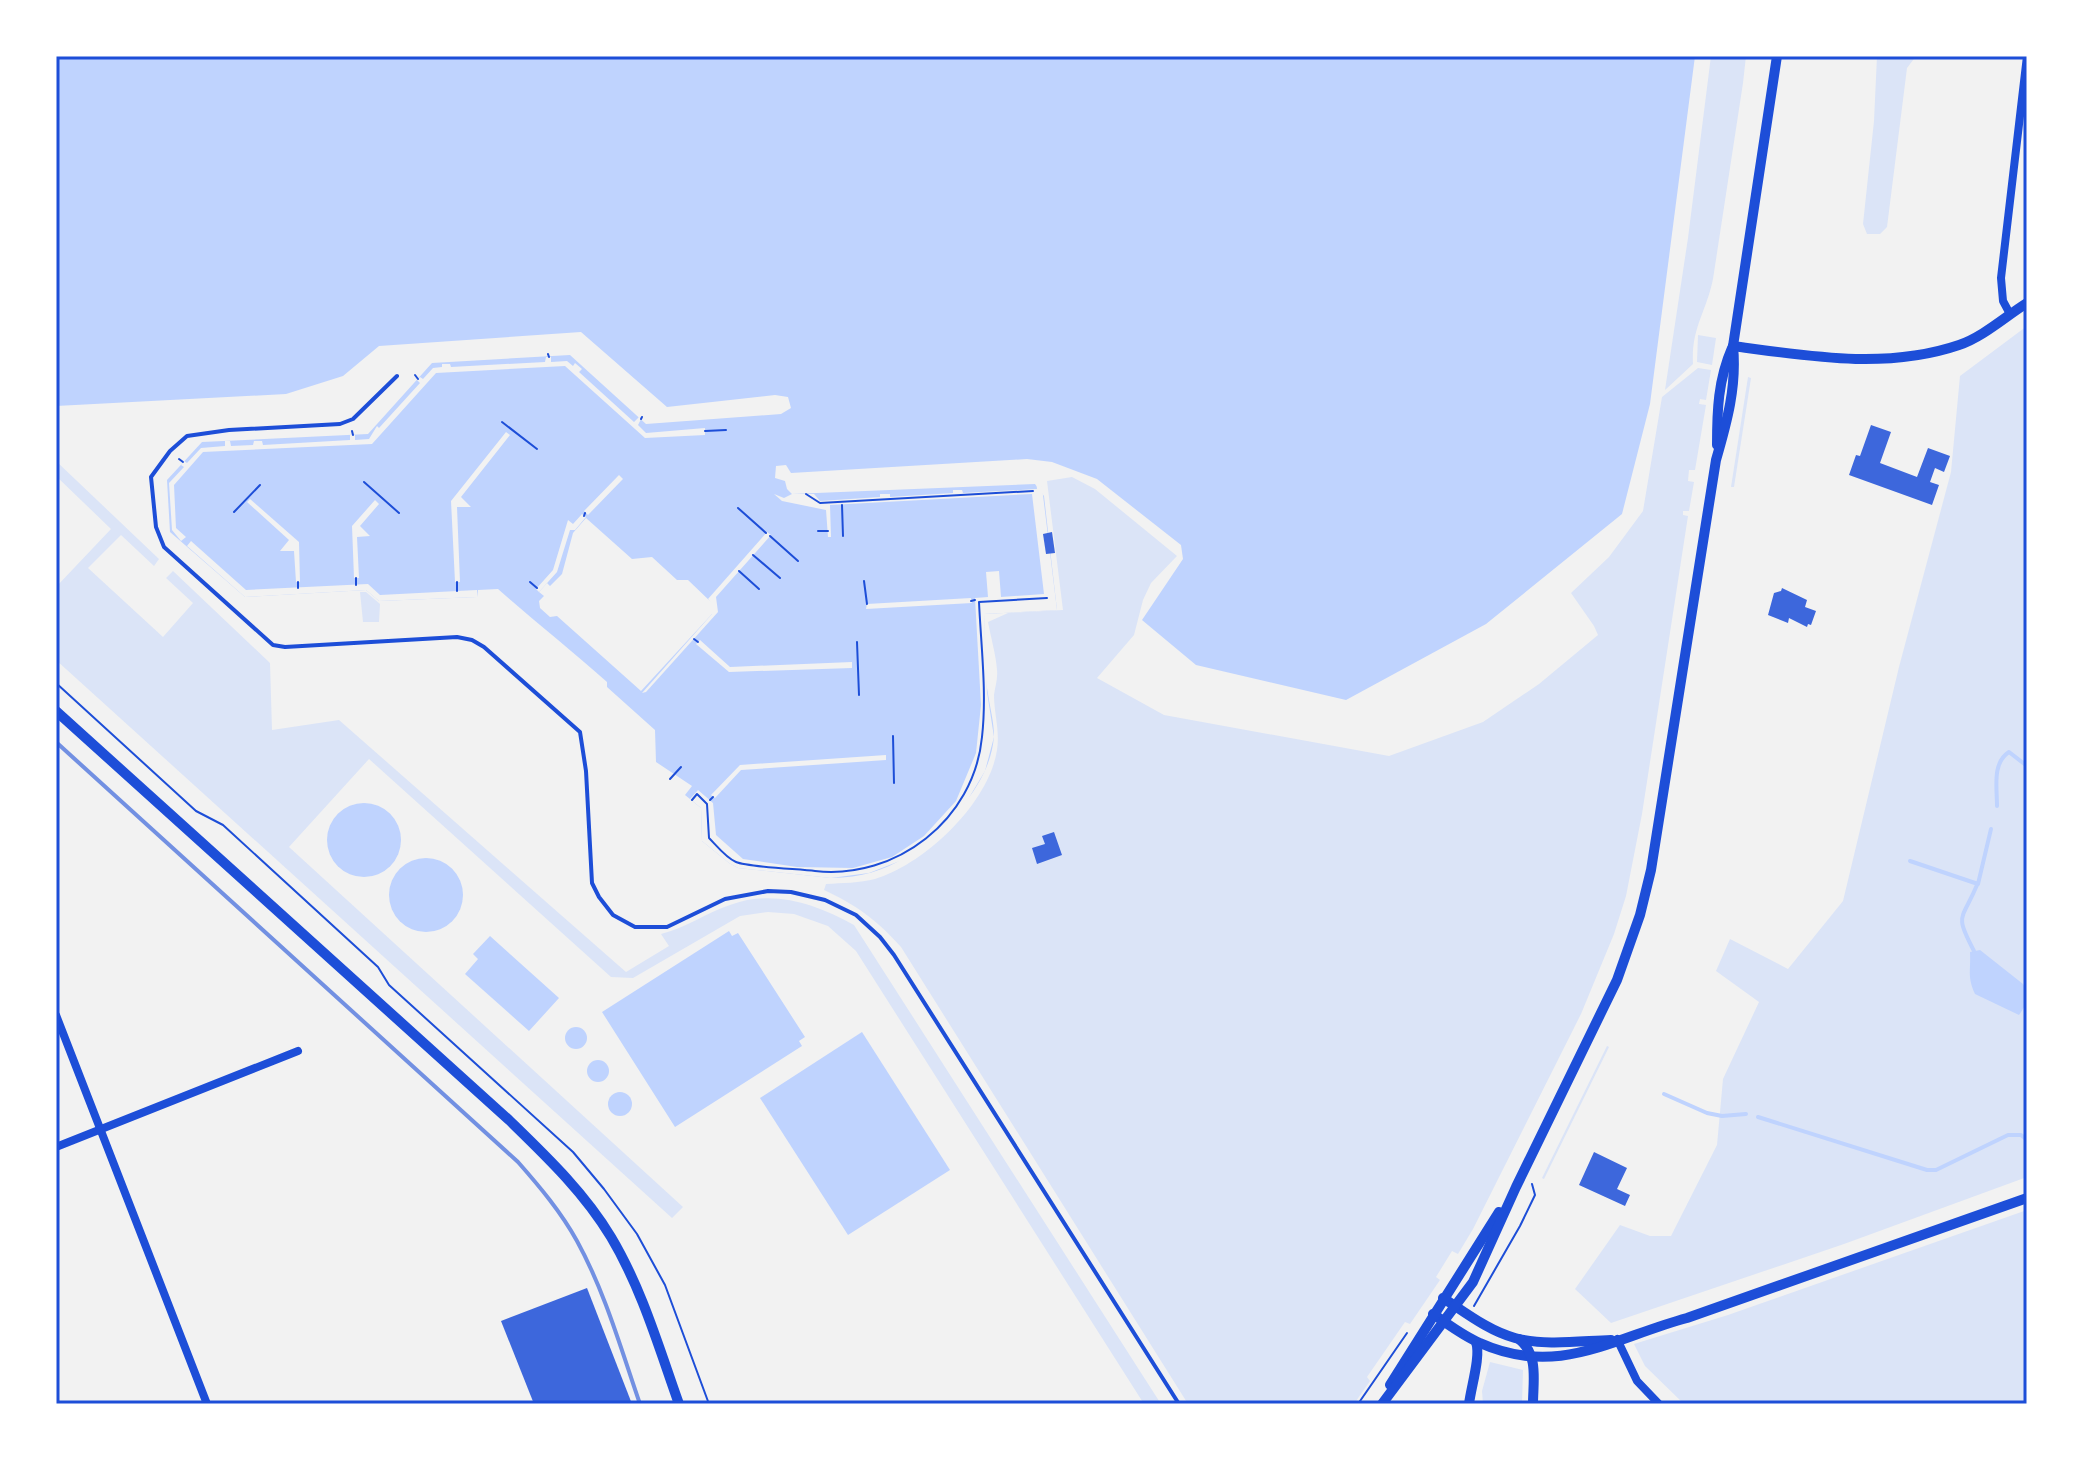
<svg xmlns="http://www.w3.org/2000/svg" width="2083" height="1460" viewBox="0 0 2083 1460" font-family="Lato,sans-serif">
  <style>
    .green { fill: #dbe4f7 }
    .water { fill: #bfd3fe; fill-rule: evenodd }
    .pier { fill: #f2f2f2 }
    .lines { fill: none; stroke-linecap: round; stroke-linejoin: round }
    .stream { stroke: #bfd3fe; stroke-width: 4 }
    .building { fill: #3d67dc }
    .path { stroke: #1d4ed8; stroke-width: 2 }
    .service { stroke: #1d4ed8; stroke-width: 4 }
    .minor { stroke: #1d4ed8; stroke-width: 8 }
    .tertiary { stroke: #1d4ed8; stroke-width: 10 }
    .rail { stroke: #7290e2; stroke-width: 4 }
    .neatline { fill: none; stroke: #1d4ed8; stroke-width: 3 }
  </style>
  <rect width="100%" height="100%" fill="#f2f2f2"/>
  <!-- green -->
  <g class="green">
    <path d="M1711 56H1746L1743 83 1713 279C1706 313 1691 328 1693 364L1665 390 1688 238Z"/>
    <path d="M1877 56H1916L1907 68 1887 227 1880 234H1867L1863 224 1874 121Z"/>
    <path d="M2027 326V1177L1844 1244 1611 1323 1575 1289 1620 1225 1650 1236H1671L1717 1145 1723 1079 1759 1002 1716 971 1730 939 1788 969 1843 901 1899 667 1951 472 1960 376Z"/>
    <path d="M1698 335 1716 338 1712 365 1697 362Z"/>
    <path d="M1698 368 1711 370 1706 400 1700 399 1699 404 1706 405 1695 470H1689L1688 481 1694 482 1689 511H1683V515L1688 516 1642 814 1626 896 1614 934 1581 1014 1473 1229 1458 1254 1452 1251 1436 1277 1440 1280 1410 1324 1405 1322 1367 1377 1370 1381 1354 1404H1188L901 947C878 921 855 904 824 890L826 884C842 883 860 883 875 879 925 864 989 803 997 750 1000 731 994 713 994 695 995 687 998 679 997 670 996 655 991 638 988 622L1008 613 1063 610 1047 481 1072 477 1095 489 1177 556 1151 583 1143 600 1134 635 1097 678 1164 715 1389 756 1483 722 1539 684 1598 635 1594 626 1571 593 1609 557 1643 511 1662 397Z"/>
    <path d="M1748 377 1751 378 1734 487H1731Z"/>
    <path d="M56 461 159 559 154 566 121 535 88 568 163 637 193 603 166 578 173 571 270 663 272 730 339 720 626 972 669 946 661 934C686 928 706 913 730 905 773 889 816 904 854 925L1161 1404H1144L856 951 828 926 794 914 768 912 740 916 633 978 611 977 369 759 289 847 683 1207 672 1218 56 660V587L111 529 56 476Z"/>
    <path d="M360 592H366L380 604 379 622H363Z"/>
    <path d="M1607 1046 1609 1047 1544 1179 1542 1178Z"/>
    <path d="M2027 1210V1404H1684L1645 1366 1634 1344 1728 1315Z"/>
    <path d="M1490 1362 1523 1370 1522 1404H1483L1482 1391Z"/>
  </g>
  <!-- water -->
  <g class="water">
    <path d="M56 56H1695L1650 404 1622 514 1486 624 1346 700 1196 665 1142 620 1183 559 1181 545 1097 479 1052 462 1027 459 791 473 786 465 776 466 775 478 785 481 787 489 792 494 1035 484 1044 496 1057 610 984 614C985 640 983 668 988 694 990 708 994 722 994 736 992 763 978 788 961 807 922 849 892 877 831 878L738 868 729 863 702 841 701 808 685 795 692 786 656 762 655 730 607 687V682C570 649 534 621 498 589L478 590 477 597 379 601 366 590 245 597 170 532 167 480 202 442 368 434 432 363 570 355 646 424 781 414 791 408 788 397 775 395 667 407 581 332 379 346 343 376 286 394 56 406ZM586 518 632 559 652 557 677 580H688L712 603V614L641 691 557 616 550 617 540 608 539 601 544 596 539 592 547 583 550 586 562 574 573 533Z"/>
    <circle cx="364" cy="840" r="37"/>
    <circle cx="426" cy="895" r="37"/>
    <path d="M729 931 732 936 738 933 805 1037 799 1041 802 1046 675 1127 602 1012Z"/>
    <path d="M490 936 559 998 529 1031 465 974 478 959 473 954Z"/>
    <path d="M1980 950 2023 984C2030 996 2027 1004 2019 1015L1975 994C1967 976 1971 971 1970 952Z"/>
    <circle cx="576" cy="1038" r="11"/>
    <path d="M862 1032 950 1170 848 1235 760 1098Z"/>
    <circle cx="598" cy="1071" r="11"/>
    <circle cx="620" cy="1104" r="12"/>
  </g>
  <!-- pier -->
  <g class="pier">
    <path d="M546 357H551V362L567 361 573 366 575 363 582 369 579 372 634 422 639 417 641 419 638 425 646 433 705 428V435L645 438 565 366 436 373 372 444 203 452 174 485 176 528 186 537 181 541 172 530 169 483 184 467 181 465 184 461 187 463 201 448 225 446V441H230L231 446 253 445 254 441H262L263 445 350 440V435H355V440L369 439 377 426 379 428 420 383 417 380 420 377 423 379 433 368 442 367V364H450L451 367 545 362Z"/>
    <path d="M506 432 510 435 461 497 471 507H457L460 582H455L451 501Z"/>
    <path d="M619 475 623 479 588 515 584 511Z"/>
    <path d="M1036 480 1042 487 1057 610 984 614 987 692 994 737 985 771 967 801 947 825 919 849 905 859 869 873 831 878 738 868 729 863 702 841 701 808 690 799 698 790 713 803 716 835 743 859 797 867 853 868 892 857 924 836 956 801 976 753 981 705 975 598 988 597 986 572 999 571 1001 597 1044 594 1032 494 830 505 831 537H828L826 510 782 501 774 494 784 498 792 494H814L820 501 880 497V494H890V497L953 493V490H962L963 493 1037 489Z"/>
    <path d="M250 499 299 542 300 582H296L294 551H280L289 540 247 502Z"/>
    <path d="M375 500 379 504 360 526 370 536 357 537 359 578H354L352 526Z"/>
    <path d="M582 514 586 517 575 530H570L557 572 539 592 536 589 553 570 568 520 573 524Z"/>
    <path d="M767 532 771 535 716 597 718 612 646 692 642 693 712 614V604L708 599Z"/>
    <path d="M191 541 246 590 368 584 380 595 477 590V597L379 601 366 590 245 597 187 546Z"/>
    <path d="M971 598 972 603 866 609 867 604Z"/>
    <path d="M700 640 730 667 852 662V668L729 672 696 644Z"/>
    <path d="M886 755V760L741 770 715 798 711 795 740 765Z"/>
  </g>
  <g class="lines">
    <!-- stream -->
    <g class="stream">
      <path d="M1997 806C1997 787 1992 763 2009 752L2027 766"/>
      <path d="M1910 861 1978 884 1991 829"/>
      <path d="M1974 951C1954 913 1962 921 1977 885"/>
      <path d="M1664 1094 1707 1113 1722 1116 1746 1114"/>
      <path d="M1758 1117 1927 1170H1936L2008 1135H2021L2027 1140"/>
    </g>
  </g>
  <!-- building -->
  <g class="building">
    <path d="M1871 425 1891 432 1880 463 1917 477 1928 448 1950 456 1944 472 1935 468 1930 482 1939 485 1932 505 1849 475 1856 455 1860 456Z"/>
    <path d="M1052 532 1055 553 1046 554 1043 534Z"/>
    <path d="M1782 588 1807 600 1805 607 1816 611 1811 625 1808 624 1807 627 1789 618 1788 623 1768 615 1774 593 1781 591Z"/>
    <path d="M1054 832 1062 855 1037 864 1032 848 1045 844 1042 836Z"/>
    <path d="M1594 1152 1627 1168 1617 1189 1630 1195 1625 1206 1579 1185Z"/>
    <path d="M587 1288 632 1404H534L501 1321Z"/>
  </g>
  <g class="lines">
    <!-- path -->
    <g class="path">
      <path d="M548 354 549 357"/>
      <path d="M415 375 418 379"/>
      <path d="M641 419 642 417"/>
      <path d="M502 422 537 449"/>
      <path d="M352 431 353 435"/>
      <path d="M705 431 726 430"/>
      <path d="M179 459 183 462"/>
      <path d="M364 482 399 513"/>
      <path d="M806 494 820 503 1033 491"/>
      <path d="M842 505 843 536"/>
      <path d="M738 508 766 533"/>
      <path d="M234 512 260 485"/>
      <path d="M584 516 585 513"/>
      <path d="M818 531H828"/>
      <path d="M770 536 798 561"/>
      <path d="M753 555 780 578"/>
      <path d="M739 571 759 589"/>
      <path d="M356 578V585"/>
      <path d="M864 581 867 604"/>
      <path d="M298 582V588"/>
      <path d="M457 582V591"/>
      <path d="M530 582 537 588"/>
      <path d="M971 601 975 600"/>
      <path d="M694 639 698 642"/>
      <path d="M857 642 859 695"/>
      <path d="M56 683 196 811 223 825 378 967 389 985 573 1152 604 1189 637 1234 665 1285 709 1404"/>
      <path d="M893 736 894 783"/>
      <path d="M670 779 681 767"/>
      <path d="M692 800 697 794 707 804 709 838C716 845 726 858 736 862 747 867 799 869 815 871 896 880 974 820 982 737 987 693 981 646 979 602L1047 598"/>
      <path d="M710 800 713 797"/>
      <path d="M1474 1306 1520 1226 1535 1195 1532 1184"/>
      <path d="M1358 1404 1407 1333"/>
    </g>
    <!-- service -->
    <path class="service" d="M397 376 353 419 340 424 229 430 187 436 170 451 151 477 156 527 164 547 273 645 285 647 457 637 472 640 484 647 580 732 586 771 592 883 599 897 613 915 635 927H667L725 899 768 891 791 892 825 900 856 915 880 937 894 955 1179 1404"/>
    <!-- minor -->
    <g class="minor">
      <path d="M2010 314 2003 301 2001 278 2027 56"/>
      <path d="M56 1015 207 1404"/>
      <path d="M56 1147 298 1051"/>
      <path d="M1617 1339 1637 1381 1659 1404"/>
    </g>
    <!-- tertiary -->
    <g class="tertiary">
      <path d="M1733 346C1807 356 1886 370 1959 345 1983 337 2006 316 2027 303"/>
      <path d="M1717 445C1717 411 1718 380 1732 348"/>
      <path d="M56 711 509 1120C546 1156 584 1192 611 1237 642 1289 659 1348 679 1404"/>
      <path d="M1443 1298C1466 1313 1489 1331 1515 1338 1545 1346 1580 1341 1611 1340"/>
      <path d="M1433 1314C1448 1324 1463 1336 1480 1343 1558 1378 1613 1338 1687 1318L2027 1198"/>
      <path d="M1519 1339C1539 1355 1533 1381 1533 1404"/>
      <path d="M1390 1385 1499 1212"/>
      <path d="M1382 1404 1473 1282 1516 1187 1617 980 1640 915 1651 870 1716 460C1727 422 1737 386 1733 346L1777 56"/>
      <path d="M1469 1404C1471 1387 1481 1356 1476 1342"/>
    </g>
    <!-- rail -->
    <path class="rail" d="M56 742 518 1162C540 1187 561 1212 577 1241 605 1292 621 1349 640 1404"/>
  </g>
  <!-- border -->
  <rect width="2083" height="1460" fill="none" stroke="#ffffff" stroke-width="116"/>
  <rect x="58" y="58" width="1967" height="1344" class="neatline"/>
</svg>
